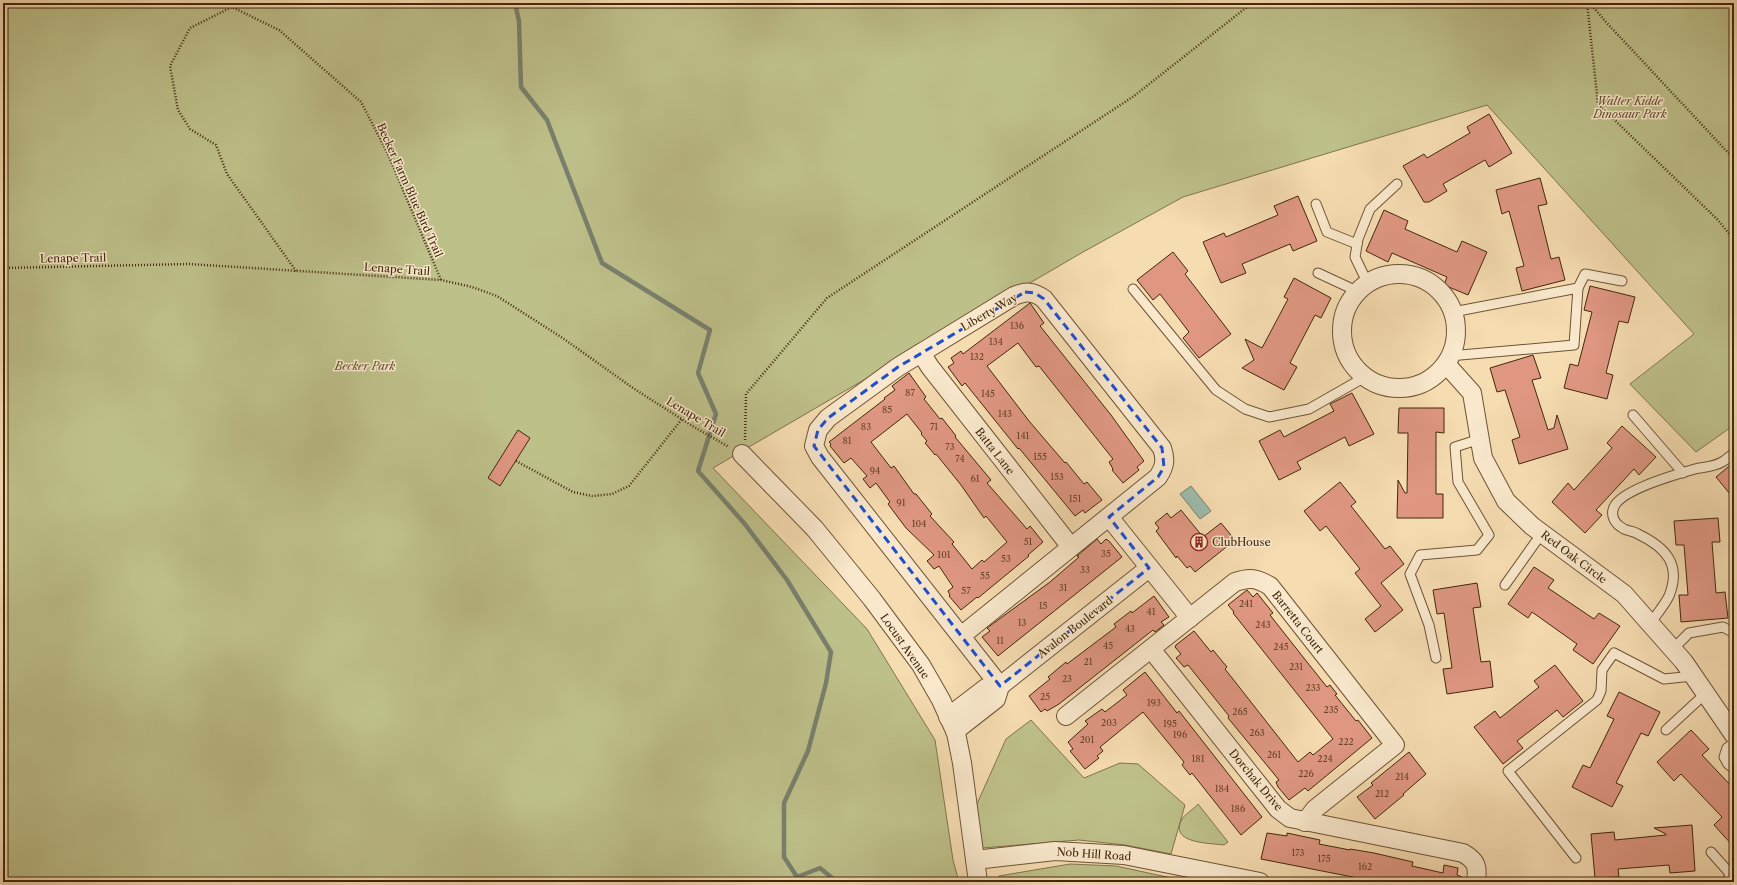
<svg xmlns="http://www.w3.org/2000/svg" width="1737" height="885" viewBox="0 0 1737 885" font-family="'Libre Caslon Text',serif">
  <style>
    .green { fill: #bec08a; stroke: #80744b }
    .water { fill: #9dbbae; stroke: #79806d }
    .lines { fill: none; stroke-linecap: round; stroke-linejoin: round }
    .stream { stroke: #79806d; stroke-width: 4.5 }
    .building { fill: #df9782; stroke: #42270c; fill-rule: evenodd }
    .lane-casing { stroke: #6f5435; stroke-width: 11 }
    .street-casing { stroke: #6f5435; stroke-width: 20 }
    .path { stroke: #42270c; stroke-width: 2.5; stroke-dasharray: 1 2; stroke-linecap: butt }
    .lane { stroke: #f9e8cc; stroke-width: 9 }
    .street { stroke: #f9e8cc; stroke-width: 18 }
    .marked { fill: none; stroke: #1d4ed8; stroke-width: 3; stroke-dasharray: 8 5; stroke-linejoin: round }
    .labels { text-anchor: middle; stroke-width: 3; stroke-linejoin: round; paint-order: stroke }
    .number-label { font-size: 9px; fill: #69432a }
    .park-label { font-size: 11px; font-style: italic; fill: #614d2c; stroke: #f9e8cc }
    .street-label { font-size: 11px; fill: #42270c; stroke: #f9e8cc }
    .poi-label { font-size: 11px; fill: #42270c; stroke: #f9e8cc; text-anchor: start }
  </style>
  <rect width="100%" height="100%" fill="#f6dcb1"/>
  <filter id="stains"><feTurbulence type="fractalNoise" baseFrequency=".005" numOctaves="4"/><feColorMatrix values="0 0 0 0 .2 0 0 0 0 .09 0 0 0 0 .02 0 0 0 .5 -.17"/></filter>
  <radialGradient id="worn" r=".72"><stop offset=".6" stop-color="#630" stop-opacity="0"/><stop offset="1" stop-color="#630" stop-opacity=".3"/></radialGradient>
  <!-- green -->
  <g class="green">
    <path d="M3 3H1734V425L1696 452 1630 384 1694 334 1487 105 1183 197 1083 252 713 468 867 629 935 740 953 860 959 882H3Z"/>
    <path d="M1031 720 1084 778 1120 763 1138 764 1185 805 1171 854 1125 845 1079 840 982 848 976 806 1006 739Z"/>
    <path d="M1198 804 1228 842 1224 845C1211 843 1168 844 1182 819 1185 814 1194 809 1198 804Z"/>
    <path d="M1070 864 1116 866 1190 882H997L999 876Z"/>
  </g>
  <!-- water -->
  <path class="water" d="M1191 486 1211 511 1200 519 1180 494Z"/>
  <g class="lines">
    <!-- stream -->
    <path class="stream" d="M515 3 519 21 521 87 547 120 602 263 710 330 698 373 716 414 698 471 744 523 787 580 831 652 826 683 808 751 784 803V857L797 877 820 868 837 882"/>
  </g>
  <!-- building -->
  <g class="building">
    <path d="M1489 114 1512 153 1489 167 1485 160 1443 184 1447 191 1429 202H1424L1403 166 1424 154 1427 158 1470 133 1467 127Z"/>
    <path d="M1540 178 1547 204 1538 206 1551 259 1559 257 1565 280 1522 291 1516 268 1524 266 1509 211 1502 214 1496 190Z"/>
    <path d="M1298 196 1317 241 1293 251 1290 244 1242 264 1246 273 1221 283 1203 242 1224 233 1226 237 1278 215 1274 206Z"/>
    <path d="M1384 210 1408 221 1405 229 1457 252 1462 241 1487 252 1468 295 1444 285 1447 277 1392 253 1388 262 1366 251Z"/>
    <path d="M1173 252 1188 271 1185 274 1231 334 1199 358 1183 338 1189 332 1160 294 1153 300 1137 280Z"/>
    <path d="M1294 278 1331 298 1321 318 1315 315 1290 363 1297 367 1284 390 1242 368 1254 360 1245 339 1262 348 1288 299 1284 297Z"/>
    <path d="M1590 286 1635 297 1628 323 1619 321 1606 373 1613 375 1607 399 1564 388 1570 364 1578 366 1592 312 1584 310Z"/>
    <path d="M1030 303 1044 323 1040 326 1111 415 1144 461 1137 467 1139 470 1123 483 1112 470 1113 469 1109 462 1113 459 1039 366 1036 367 1018 343 987 366 1029 421 1065 463 1066 462 1084 484 1087 482 1102 500 1085 513 1083 510 1075 516 1019 448 1018 449 965 383 962 386 948 367 954 363 951 358 961 351 963 354Z"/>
    <path d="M1533 355 1541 378 1532 380 1548 430 1554 428 1557 415 1568 449 1519 464 1512 440 1520 437 1505 390 1497 392 1490 368Z"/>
    <path d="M909 373 926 397 924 399 940 419 942 418 956 436 955 437 991 480 987 483 1027 529 1030 526 1043 542 1028 555 1029 556 978 598 977 597 961 610 949 596 950 595 948 591 953 587 939 566 934 569 927 561 934 555 906 528 888 504 890 502 876 483 870 488 863 479 867 476 851 458 844 463 830 446 831 444 829 442 885 399 884 398 895 390 892 386ZM907 414 922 433 921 434 927 441 925 443 935 455 936 454 961 485 984 518 986 516 1007 542 984 562 982 560 972 569 952 544 954 542 930 516 932 514 916 494H914L894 466 891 468 871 442Z"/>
    <path d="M1352 393 1374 434 1349 446 1345 437 1297 462 1301 469 1279 480 1259 441 1280 430 1284 437 1334 411 1330 404Z"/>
    <path d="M1399 408H1444V433L1436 432V494H1443V518H1397L1398 480 1405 493H1407L1408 433H1398Z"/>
    <path d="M1622 426 1656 457 1639 475 1634 469 1596 510 1602 515 1585 533 1552 502 1568 483 1574 490 1612 448 1607 443Z"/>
    <path d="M518 430 530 438 500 486 488 478Z"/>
    <path d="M1734 462V499L1716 477Z"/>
    <path d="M1340 482 1356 502 1351 506 1385 549 1390 546 1404 564 1381 583 1403 610 1375 632 1365 619 1381 606 1355 573 1360 569 1326 526 1320 531 1304 511Z"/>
    <path d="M1181 510 1203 537 1221 523 1235 540 1195 572 1190 566 1187 568 1177 556 1176 558 1156 531 1159 528 1155 523 1167 513 1171 518Z"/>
    <path d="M1718 518 1720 542H1712L1716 593 1725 592 1728 618 1681 622 1679 595H1688L1684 545H1676L1674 521Z"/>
    <path d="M1097 539 1101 544 1106 539 1109 541 1122 557 998 656 982 637 990 631 987 628 1050 582 1079 557 1077 556Z"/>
    <path d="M1534 567 1554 580 1548 588 1594 619 1599 613 1620 626 1593 664 1573 650 1577 644 1532 612 1528 618 1508 604Z"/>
    <path d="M1477 583 1481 607 1473 608 1481 662 1490 661 1493 687 1447 694 1443 669 1452 668 1444 613 1437 614 1433 590Z"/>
    <path d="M1247 590 1253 597 1257 593 1273 613 1270 615 1303 657 1327 687 1330 685 1337 694 1335 695 1356 721 1358 720 1372 738 1308 791 1305 788 1289 800 1278 787 1276 782 1279 780 1228 718 1229 716 1188 665 1184 667 1176 658 1181 654 1175 647 1176 645 1194 631 1211 652 1213 650 1227 667 1225 669 1298 762 1310 752 1313 755 1333 739 1233 613 1234 612 1228 605Z"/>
    <path d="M1154 596 1169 617 1161 622 1164 625 1155 632 1153 630 1059 704 1047 711 1045 709 1041 712 1029 696 1050 679 1048 677 1066 662 1067 664 1116 627 1114 624 1131 611 1132 613Z"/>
    <path d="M1555 665 1583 701 1563 717 1557 710 1517 741 1523 748 1503 764 1474 727 1495 711 1500 718 1539 687 1534 681Z"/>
    <path d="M1145 672 1177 713 1179 711 1262 817 1241 835 1192 773 1190 775 1182 765 1184 762 1143 712 1100 747 1103 751 1097 756 1099 758 1085 769 1070 751 1073 749 1068 742 1088 724 1085 721 1102 709 1105 712 1127 695 1123 690Z"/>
    <path d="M1619 692 1660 712 1648 736 1641 733 1616 783 1623 786 1612 807 1572 787 1583 765 1590 768 1614 719 1607 716Z"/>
    <path d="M1691 730 1709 749 1702 755 1734 789V847L1714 825 1722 817 1681 774 1674 781 1657 762Z"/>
    <path d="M1409 752 1426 774 1403 794 1404 795 1375 819 1357 797 1373 785 1371 783Z"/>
    <path d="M1692 825 1695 871 1670 873 1669 865 1618 869 1619 877 1595 878 1591 834 1614 832 1615 840 1666 835V834L1654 828Z"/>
    <path d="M1267 833 1287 836V833L1320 840 1319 844 1350 850V849L1374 853 1413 862 1412 866 1443 873 1444 865 1458 868 1457 875 1462 877V882H1368V880L1261 859Z"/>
  </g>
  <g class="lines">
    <!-- lane casing -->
    <g class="lane-casing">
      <g id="lane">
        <path d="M1316 204 1327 232 1357 244"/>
        <path d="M1318 273 1359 292"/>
        <path d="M1368 284 1355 257 1358 239 1370 209 1397 184"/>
        <path d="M1578 288 1585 274 1622 281"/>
        <path d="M1133 289 1216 390 1245 409 1269 417 1309 409 1365 377"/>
        <path d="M1449 356 1574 345 1578 288 1453 312"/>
        <path d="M1633 415 1683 473"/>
        <path d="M1505 585 1542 533"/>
        <path d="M1650 624C1656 615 1664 606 1669 596 1682 564 1665 547 1638 534 1634 531 1628 531 1624 529 1615 524 1610 516 1614 507 1621 490 1677 474 1695 469 1703 467 1714 467 1722 462 1726 460 1730 456 1734 453"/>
        <path d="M1673 649 1689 633 1723 627 1734 633"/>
        <path d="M1436 658 1429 625 1410 574 1420 555 1477 550 1489 535 1458 482 1455 447 1480 439"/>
        <path d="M1666 730 1705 694"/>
        <path d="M1734 743 1727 748 1724 757 1728 764 1734 769"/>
        <path d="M1711 852 1734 878"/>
        <path d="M1576 858 1508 771 1597 700 1601 691 1602 670 1614 653 1664 679 1693 676"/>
      </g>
    </g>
    <!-- street casing -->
    <g class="street-casing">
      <g id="street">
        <circle cx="1399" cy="331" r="57"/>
        <path d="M921 353 930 367 1071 547"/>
        <path d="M1446 364 1472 393 1483 458 1506 501 1532 526 1624 594 1684 662 1734 735"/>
        <path d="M742 454 815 529 872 599 921 665 941 700 956 733 962 763 978 882"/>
        <path d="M1109 517 1190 618"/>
        <path d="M961 636 1158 477C1165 466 1166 460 1162 448L1044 299C1033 291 1026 291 1014 296L898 367 828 418 818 430 814 446 820 457 1000 686"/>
        <path d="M1151 649 1278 809 1290 818 1463 853C1477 861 1478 867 1476 882"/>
        <path d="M1066 716 1235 582C1250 577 1256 578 1270 586L1395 745 1315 809 1305 822"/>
        <path d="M948 717 986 688 1000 686 1149 568"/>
        <path d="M955 731 996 699 1000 686"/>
        <path d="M975 860 1055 851 1124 855 1260 882"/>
        <path d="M1731 882 1734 879"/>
      </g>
    </g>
    <!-- path -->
    <g class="path">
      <path d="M1587 3 1598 104 1718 220 1734 240"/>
      <path d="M1590 3 1605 21 1734 159"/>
      <path d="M3 268 189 264 441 280 472 287 497 296 564 339 633 388 694 427 729 447"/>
      <path d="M296 271 227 174 216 145 190 129 178 110 170 66 190 28 232 7 279 30 361 102 387 152 441 280"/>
      <path d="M745 440 746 394 827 298 1134 96 1252 3"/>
      <path d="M516 461 573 492 592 496 612 494 629 486 682 419"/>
    </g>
    <!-- lane -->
    <use href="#lane" class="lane"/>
    <!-- street -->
    <use href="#street" class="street"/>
  </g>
  <!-- marked area -->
  <path class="marked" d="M1025 292 1035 293 1044 299 1162 448 1164 467 1158 477 1109 517 1149 568 1000 686 814 446 818 430 828 418 898 367Z"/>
  <!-- icons -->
  <defs>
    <g id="building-ring" transform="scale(0.9)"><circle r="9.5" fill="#f9e8cc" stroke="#8f2418" stroke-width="1.5"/><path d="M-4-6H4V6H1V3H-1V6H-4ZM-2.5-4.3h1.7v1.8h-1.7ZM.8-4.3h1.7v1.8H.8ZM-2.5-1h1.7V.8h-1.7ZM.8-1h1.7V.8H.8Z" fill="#8f2418"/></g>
  </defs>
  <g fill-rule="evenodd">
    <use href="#building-ring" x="1199" y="542"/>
  </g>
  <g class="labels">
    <!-- number labels -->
    <g class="number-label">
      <text x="1017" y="329">136</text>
      <text x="996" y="345">134</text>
      <text x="977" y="360">132</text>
      <text x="910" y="396">87</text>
      <text x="988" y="397">145</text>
      <text x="887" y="413">85</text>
      <text x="1005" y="417">143</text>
      <text x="866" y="430">83</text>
      <text x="934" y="430">71</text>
      <text x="1023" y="439">141</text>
      <text x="847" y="444">81</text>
      <text x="950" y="450">73</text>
      <text x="1040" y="460">155</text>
      <text x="960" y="462">74</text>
      <text x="875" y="474">94</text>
      <text x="1057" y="480">153</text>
      <text x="975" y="482">61</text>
      <text x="1075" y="502">151</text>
      <text x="901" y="506">91</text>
      <text x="919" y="527">104</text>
      <text x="1028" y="545">51</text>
      <text x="1106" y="557">35</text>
      <text x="944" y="558">101</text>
      <text x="1006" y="562">53</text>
      <text x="1085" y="573">33</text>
      <text x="985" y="579">55</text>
      <text x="1063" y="591">31</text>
      <text x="966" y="594">57</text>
      <text x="1246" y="607">241</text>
      <text x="1043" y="609">15</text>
      <text x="1151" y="615">41</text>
      <text x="1022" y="626">13</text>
      <text x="1263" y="628">243</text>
      <text x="1130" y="632">43</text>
      <text x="1000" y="644">11</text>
      <text x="1108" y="649">45</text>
      <text x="1281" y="650">245</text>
      <text x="1088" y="665">21</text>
      <text x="1296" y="670">231</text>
      <text x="1067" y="682">23</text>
      <text x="1313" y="691">233</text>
      <text x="1045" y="700">25</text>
      <text x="1154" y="706">193</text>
      <text x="1331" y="713">235</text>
      <text x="1240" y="715">265</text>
      <text x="1109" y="726">203</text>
      <text x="1170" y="727">195</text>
      <text x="1257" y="736">263</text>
      <text x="1180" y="738">196</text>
      <text x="1087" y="743">201</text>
      <text x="1346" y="745">222</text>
      <text x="1274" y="758">261</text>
      <text x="1198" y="762">181</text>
      <text x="1325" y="762">224</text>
      <text x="1306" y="777">226</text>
      <text x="1402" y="780">214</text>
      <text x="1222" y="792">184</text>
      <text x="1382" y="797">212</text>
      <text x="1238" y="812">186</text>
      <text x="1298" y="856">173</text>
      <text x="1324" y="862">175</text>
      <text x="1365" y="870">162</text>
    </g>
    <!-- park labels -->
    <g class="park-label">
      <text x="1630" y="105">Walter Kidde<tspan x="1630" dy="13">Dinosaur Park</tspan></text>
      <text x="365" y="370">Becker Park</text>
    </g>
    <!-- street labels -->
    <g class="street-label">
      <text transform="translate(410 190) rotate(66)" y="4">Becker Farm Blue Bird Trail</text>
      <text transform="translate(73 258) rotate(-1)" y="4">Lenape Trail</text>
      <text transform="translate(397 269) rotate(4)" y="4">Lenape Trail</text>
      <text transform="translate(989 312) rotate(-30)" y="4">Liberty Way</text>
      <text transform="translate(696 417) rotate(31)" y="4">Lenape Trail</text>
      <text transform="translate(995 451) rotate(52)" y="4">Batta Lane</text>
      <text transform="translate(1574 557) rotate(37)" y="4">Red Oak Circle</text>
      <text transform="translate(1298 622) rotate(52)" y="4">Barretta Court</text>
      <text transform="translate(1075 627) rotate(-38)" y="4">Avalon Boulevard</text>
      <text transform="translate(905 646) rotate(55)" y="4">Locust Avenue</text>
      <text transform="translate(1256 780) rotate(50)" y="4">Dorchak Drive</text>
      <text transform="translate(1094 854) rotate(4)" y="4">Nob Hill Road</text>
    </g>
    <!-- poi labels -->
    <g class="poi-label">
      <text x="1212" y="546">ClubHouse</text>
    </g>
  </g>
  <!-- margin -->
  <rect width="1737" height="885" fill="none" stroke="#f6dcb1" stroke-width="16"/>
  <rect x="4" y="4" width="1729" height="877" fill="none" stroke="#42270c" stroke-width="2"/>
  <rect x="8" y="8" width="1721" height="869" fill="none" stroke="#42270c"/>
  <rect width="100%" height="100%" filter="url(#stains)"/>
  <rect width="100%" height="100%" fill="url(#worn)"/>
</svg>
